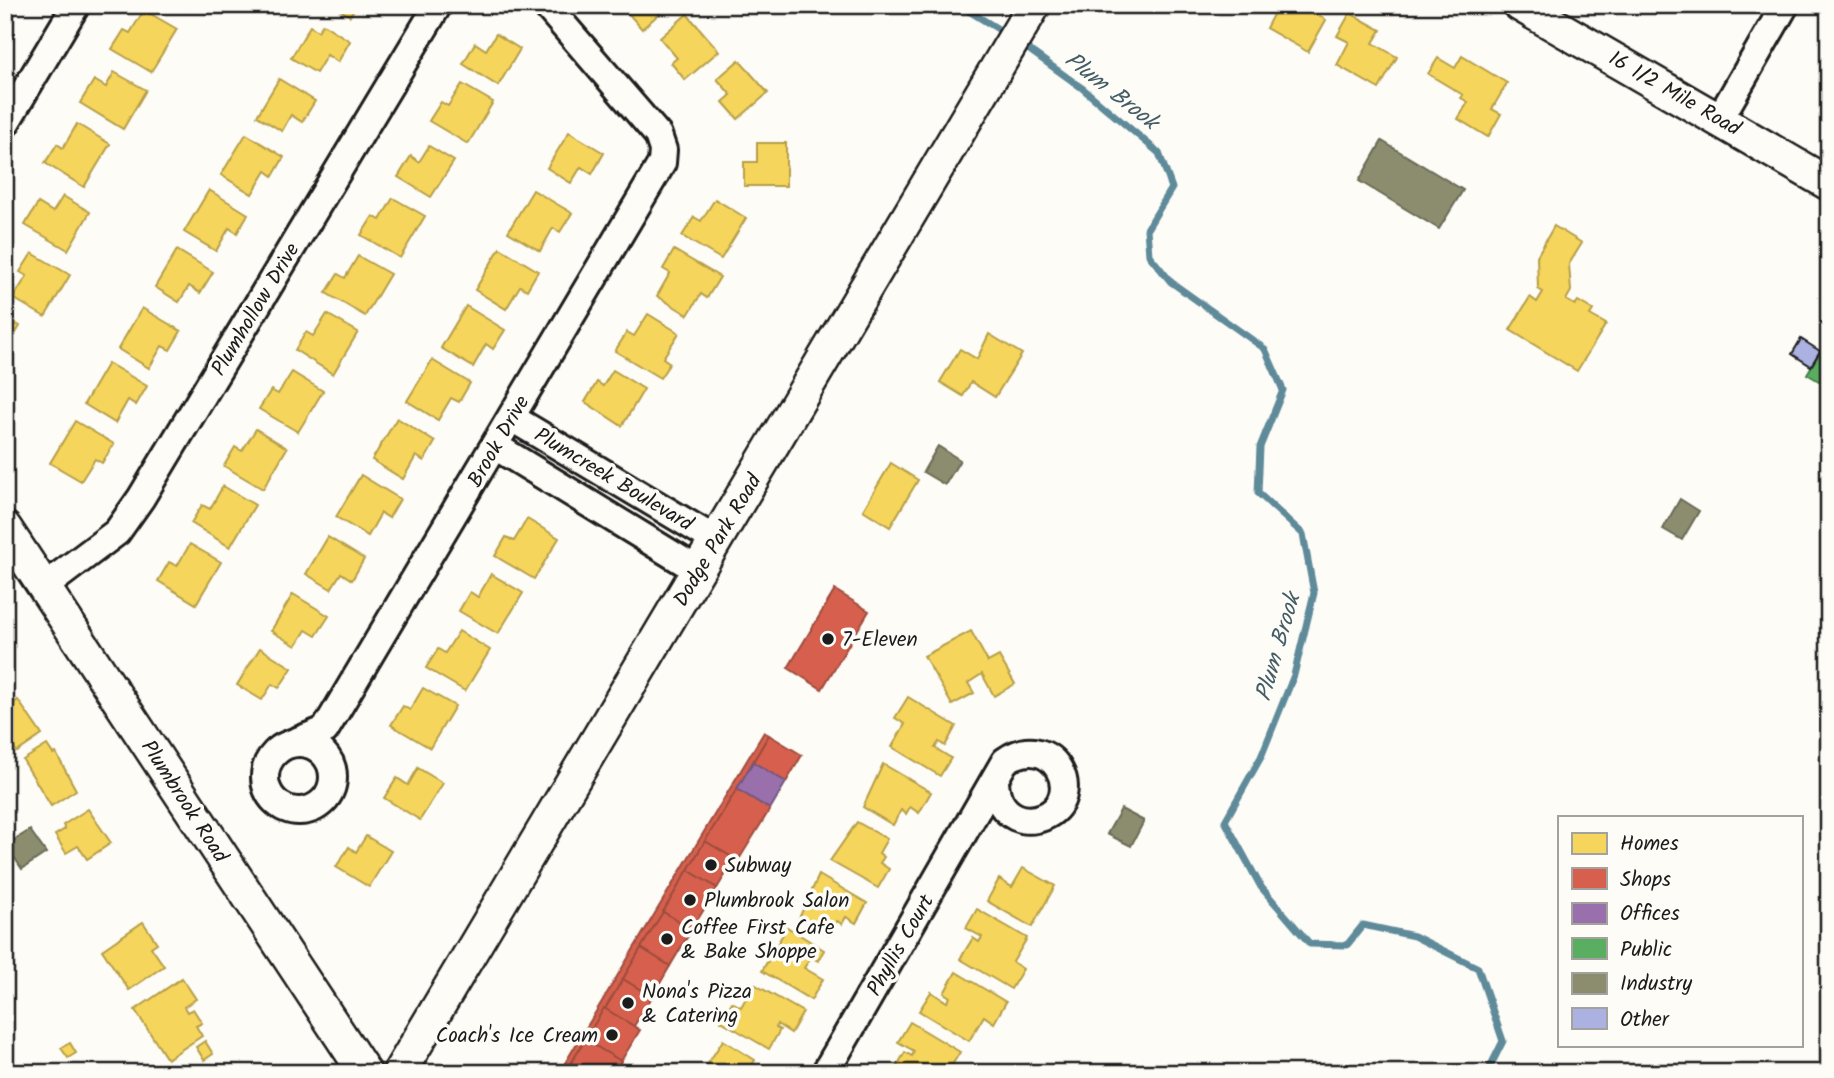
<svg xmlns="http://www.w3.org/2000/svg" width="1834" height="1078" viewBox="0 0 1834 1078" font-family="Kalam,sans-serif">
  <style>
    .homes { fill: #f6d55c; stroke: #b59e49; stroke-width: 2 }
    .shops { fill: #d6604d; stroke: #9e4c3e; stroke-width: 2 }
    .offices { fill: #9970ab; stroke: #745780; stroke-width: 2 }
    .public { fill: #5aae61; stroke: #47824c; stroke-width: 2 }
    .industry { fill: #8c8c6e; stroke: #6a6a55; stroke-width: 2 }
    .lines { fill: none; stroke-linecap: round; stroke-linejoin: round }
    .stream { stroke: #5f8a99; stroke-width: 7 }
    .building { fill: #abb1e1; stroke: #1c1c1c; stroke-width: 2 }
    .minor-casing { stroke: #1c1c1c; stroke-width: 32 }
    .tertiary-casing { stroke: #1c1c1c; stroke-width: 37 }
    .minor { stroke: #fdfcf7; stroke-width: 26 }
    .tertiary { stroke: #fdfcf7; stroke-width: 32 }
    .poi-dot { fill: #1c1c1c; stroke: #fdfcf7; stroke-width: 2.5 }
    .labels { text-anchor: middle; stroke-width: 7; stroke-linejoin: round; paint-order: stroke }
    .street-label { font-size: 21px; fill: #1c1c1c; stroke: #fdfcf7 }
    .poi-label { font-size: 21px; fill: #1c1c1c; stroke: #fdfcf7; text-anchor: start }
    .water-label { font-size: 23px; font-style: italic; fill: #435c65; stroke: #fdfcf7 }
  </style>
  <rect width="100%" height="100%" fill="#fdfcf7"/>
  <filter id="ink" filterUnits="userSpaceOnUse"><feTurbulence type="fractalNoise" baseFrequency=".0143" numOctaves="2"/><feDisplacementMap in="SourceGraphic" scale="14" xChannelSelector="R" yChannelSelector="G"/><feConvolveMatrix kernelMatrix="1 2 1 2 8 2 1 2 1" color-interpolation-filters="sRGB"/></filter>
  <g filter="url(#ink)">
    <!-- homes -->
    <g class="homes">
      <path d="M176 5H193L188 12Z"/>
      <path d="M332 5H356L350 16Z"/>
      <path d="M632 5H669L642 29 627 12Z"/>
      <path d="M1303 5 1326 20 1308 52 1266 28 1278 5Z"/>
      <path d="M144 10 177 29 151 72 112 49 124 30 130 33Z"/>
      <path d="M1350 13 1381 30 1373 43 1397 57 1379 89 1337 65 1349 42 1337 36Z"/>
      <path d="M687 14 719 51 685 80 671 63 677 58 660 38Z"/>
      <path d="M323 24 350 41 338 62 327 55 316 73 291 58 310 26 318 31Z"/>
      <path d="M496 34 520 49 498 86 463 64 475 43 486 50Z"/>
      <path d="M1829 54V81L1820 76 1828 63 1825 61Z"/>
      <path d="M1462 56 1507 83 1492 109 1501 114 1488 137 1458 119 1468 102 1461 98 1463 95 1428 74 1438 58 1455 68Z"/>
      <path d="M739 60 768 93 738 119 723 102 731 95 717 79Z"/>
      <path d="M114 72 146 90 123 129 80 103 94 80 106 87Z"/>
      <path d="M279 79 315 101 302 122 291 115 282 131 257 116Z"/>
      <path d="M462 84 493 102 468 144 429 121 441 102 448 106Z"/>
      <path d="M77 124 110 144 84 187 45 163 57 144 63 148Z"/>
      <path d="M569 132 604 153 592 174 581 167 571 183 547 168Z"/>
      <path d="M246 134 284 157 273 176 266 171 252 194 221 175Z"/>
      <path d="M757 143H786V186H744V162H757Z"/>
      <path d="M429 146 454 161 431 197 398 177 411 156 419 162Z"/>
      <path d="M209 190 248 214 237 233 229 228 216 251 184 232Z"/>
      <path d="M533 190 572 213 560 232 553 228 540 251 508 232Z"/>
      <path d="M63 196 90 212 68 250 25 225 38 203 53 212Z"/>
      <path d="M393 198 425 216 400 258 361 235 373 216 380 220Z"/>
      <path d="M715 199 746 218 721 259 682 236 694 217 701 221Z"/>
      <path d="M1554 226 1582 243 1569 264 1571 291 1566 300 1575 305 1578 301 1593 310 1590 315 1606 324 1577 371 1510 330 1530 297 1537 302 1543 292 1538 289 1537 256Z"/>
      <path d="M500 248 538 271 527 290 520 286 506 309 475 290Z"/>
      <path d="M177 250 213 272 200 293 189 286 179 302 155 287Z"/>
      <path d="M674 250 720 277 707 298 701 294 688 315 657 296 670 273 663 269Z"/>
      <path d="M32 253 70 275 45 317 13 298 27 276 20 272Z"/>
      <path d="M358 256 390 274 365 316 326 293 338 274 345 278Z"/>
      <path d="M466 306 505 330 493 349 486 344 473 367 441 348Z"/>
      <path d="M142 308 181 331 170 350 162 346 149 368 118 349Z"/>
      <path d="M327 314 358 332 333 374 295 350 306 332 313 336Z"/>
      <path d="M648 314 679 333 663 358 670 363 660 378 615 351 627 332 634 336Z"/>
      <path d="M5 317 20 326 5 352Z"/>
      <path d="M989 334 1022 354 995 397 971 382 963 396 940 382 960 349 977 359Z"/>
      <path d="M432 360 470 383 459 402 451 398 438 420 407 401Z"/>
      <path d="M108 363 147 386 136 405 128 400 115 423 84 404Z"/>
      <path d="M613 370 644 389 622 426 585 402 597 382 603 386Z"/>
      <path d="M292 372 323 391 298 432 259 409 271 390 278 394Z"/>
      <path d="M397 418 435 442 424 461 416 456 403 479 372 460Z"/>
      <path d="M75 421 114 444 102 463 95 459 81 481 50 463Z"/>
      <path d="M256 429 287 448 263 489 224 466 235 447 242 451Z"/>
      <path d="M891 463 918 480 890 527 863 510Z"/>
      <path d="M361 475 400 499 389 518 381 513 368 536 336 517Z"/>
      <path d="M223 486 255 505 230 547 191 523 202 505 210 509Z"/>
      <path d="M527 519 559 538 534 579 495 556 506 537 514 541Z"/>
      <path d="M328 537 364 559 352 580 341 573 331 589 306 574Z"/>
      <path d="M190 544 221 562 196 604 158 581 169 562 177 566Z"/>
      <path d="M491 574 523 593 498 634 459 611 470 592 478 597Z"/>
      <path d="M293 594 329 616 316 636 306 630 296 646 271 631Z"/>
      <path d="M459 631 490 650 465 691 426 668 438 649 445 653Z"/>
      <path d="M971 631 988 662 999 656 1015 684 994 696 982 674 968 683 974 693 952 705 924 656Z"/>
      <path d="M260 648 292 668 279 688 272 684 262 700 237 685Z"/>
      <path d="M423 688 455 706 430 748 391 725 403 706 410 710Z"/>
      <path d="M908 697 956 726 945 746 939 742 935 748 951 758 940 776 892 747 905 724 895 718Z"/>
      <path d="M18 700 42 735 17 752 5 735V709Z"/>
      <path d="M47 745 53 754 56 753 76 790 51 806 23 760Z"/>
      <path d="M883 764 931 792 919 813 910 807 906 814 901 810 893 825 863 807Z"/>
      <path d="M418 768 443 783 420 820 384 798 397 778 408 785Z"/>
      <path d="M88 809 111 843 87 859 78 846 66 853 55 835 65 829 63 825Z"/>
      <path d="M857 822 887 839 879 853 884 857 880 863 889 869 878 888 830 861Z"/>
      <path d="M366 836 391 851 369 887 336 867 349 847 356 852Z"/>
      <path d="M1023 868 1055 886 1032 927 987 901 999 879 1012 887Z"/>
      <path d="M819 875 867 903 856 923 846 917 842 924 837 921 829 935 799 918Z"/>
      <path d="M977 909 1027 938 1013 962 1023 969 1011 989 960 959 973 938 979 942 982 937 966 928Z"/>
      <path d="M143 922 157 943 151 947 164 966 129 990 102 950Z"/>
      <path d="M787 927 824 950 818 961 811 957 804 968 823 979 811 1000 762 971Z"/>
      <path d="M956 972 1006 1002 994 1023 984 1016 969 1041 919 1011 931 992 947 1002 950 997 944 993Z"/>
      <path d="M182 978 196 999 184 1007 187 1012 193 1009 202 1023 196 1026 202 1036 167 1059 135 1010Z"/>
      <path d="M754 984 803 1012 791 1033 777 1024 776 1028 780 1030 769 1049 721 1021 732 1002 741 1007Z"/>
      <path d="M910 1022 960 1052 947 1073H893L905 1052 912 1056 914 1051 898 1042Z"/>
      <path d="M723 1040 755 1060 748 1072 702 1073Z"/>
      <path d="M205 1041 213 1054 204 1060 196 1047Z"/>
      <path d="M70 1043 76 1053 68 1058 61 1048Z"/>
      <path d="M189 1068 213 1073H188Z"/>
    </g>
    <!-- shops -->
    <g class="shops">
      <path d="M835 590 869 611 822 689 788 668Z"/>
      <path d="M764 732 769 735 605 1009 565 1073H559Z"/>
      <path d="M769 735 802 755 786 782 753 762Z"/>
      <path d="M737 789 770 809 738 861 705 841Z"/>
      <path d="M705 841 735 859 717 888 688 870Z"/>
      <path d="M688 870 717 888 692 929 663 912Z"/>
      <path d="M663 912 692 929 670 966 641 948Z"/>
      <path d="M641 948 670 966 652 997 623 979Z"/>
      <path d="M623 979 652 997 634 1026 605 1009Z"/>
      <path d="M604 1008 640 1030 621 1061 585 1040Z"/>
      <path d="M585 1040 621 1061 614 1073H565Z"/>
    </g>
    <!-- offices -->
    <path class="offices" d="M753 762 786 782 770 809 737 789Z"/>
    <!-- public -->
    <path class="public" d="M1829 337V387L1807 374Z"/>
    <!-- industry -->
    <g class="industry">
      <path d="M1382 141 1463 190 1439 229 1359 181Z"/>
      <path d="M938 446 960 460 945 485 923 472Z"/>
      <path d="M1680 499 1699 511 1682 540 1663 529Z"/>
      <path d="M1121 809 1144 821 1131 846 1107 834Z"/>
      <path d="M30 830 46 853 22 869 6 845Z"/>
    </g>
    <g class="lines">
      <!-- stream -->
      <g class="stream">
        <path d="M959 5 1008 35"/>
        <path d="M1021 44 1082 88 1159 153 1172 188 1147 229 1149 255 1171 282 1265 349 1283 390 1260 447 1258 493 1303 534 1314 593 1294 675 1261 757 1225 821 1261 887 1310 944 1347 945 1363 925 1414 936 1478 968 1503 1041 1487 1073"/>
      </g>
    </g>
    <!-- building -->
    <path class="building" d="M1801 339 1820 351 1811 366 1792 354Z"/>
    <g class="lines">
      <!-- minor casing -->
      <g class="minor-casing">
        <g id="minor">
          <path d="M1720 118 1785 5"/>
          <path d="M5 124 76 5"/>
          <path d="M512 418 717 541"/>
          <path d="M495 446 699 571"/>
          <path d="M44 587 117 532 141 498 438 5"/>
          <path d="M292 743 325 730 662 163 663 150 658 135 546 5"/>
          <circle cx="299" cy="777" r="34"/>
          <path d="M825 1073 1005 761C1053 727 1088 798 1043 817 1035 820 1025 821 1016 817 1001 810 996 797 995 782"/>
        </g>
      </g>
      <!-- tertiary casing -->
      <g class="tertiary-casing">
        <g id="tertiary">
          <path d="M1520 5 1829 184"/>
          <path d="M5 528 365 1073"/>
          <path d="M399 1073 1034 5"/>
        </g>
      </g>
      <!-- minor -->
      <use href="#minor" class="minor"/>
      <!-- tertiary -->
      <use href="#tertiary" class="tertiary"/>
    </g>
  </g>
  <!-- markers -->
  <g class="poi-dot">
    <circle cx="828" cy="639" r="7"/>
    <circle cx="711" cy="865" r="7"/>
    <circle cx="690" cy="900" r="7"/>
    <circle cx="667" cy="939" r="7"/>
    <circle cx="628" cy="1003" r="7"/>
    <circle cx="612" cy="1035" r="7"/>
  </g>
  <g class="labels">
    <!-- street labels -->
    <g class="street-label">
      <text transform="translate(1675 93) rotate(30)" y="7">16 1/2 Mile Road</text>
      <text transform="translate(255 309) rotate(-59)" y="7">Plumhollow Drive</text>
      <text transform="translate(498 441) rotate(-60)" y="7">Brook Drive</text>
      <text transform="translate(614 479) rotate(31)" y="7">Plumcreek Boulevard</text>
      <text transform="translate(717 540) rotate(-59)" y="7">Dodge Park Road</text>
      <text transform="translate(185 801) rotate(57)" y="7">Plumbrook Road</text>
      <text transform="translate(900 945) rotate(-60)" y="7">Phyllis Court</text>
    </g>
    <!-- poi labels -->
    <g class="poi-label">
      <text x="842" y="646">7-Eleven</text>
      <text x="725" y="872">Subway</text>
      <text x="704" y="907">Plumbrook Salon</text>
      <text x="681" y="934">Coffee First Cafe<tspan x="681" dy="24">&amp; Bake Shoppe</tspan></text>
      <text x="642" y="998">Nona's Pizza<tspan x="642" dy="24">&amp; Catering</tspan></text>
      <text x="598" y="1042" text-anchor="end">Coach's Ice Cream</text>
    </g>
    <!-- water labels -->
    <g class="water-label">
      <text transform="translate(1112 90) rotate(38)" y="8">Plum Brook</text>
      <text transform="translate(1277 647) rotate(-74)" y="8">Plum Brook</text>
    </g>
  </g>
  <!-- margin -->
  <rect width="1834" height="1078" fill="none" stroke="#fdfcf7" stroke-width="28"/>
  <rect x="14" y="14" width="1806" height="1050" fill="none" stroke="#1c1c1c" stroke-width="2.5" filter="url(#ink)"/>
  <!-- legend -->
  <rect x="1558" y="816" width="245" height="231" fill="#fdfcf7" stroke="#a3a29f" stroke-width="2"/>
  <rect x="1572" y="833" width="35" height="21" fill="#f6d55c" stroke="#a3a29f" stroke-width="2"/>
  <text x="1620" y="850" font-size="21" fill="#1c1c1c">Homes</text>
  <rect x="1572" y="868" width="35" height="21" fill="#d6604d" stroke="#a3a29f" stroke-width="2"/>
  <text x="1620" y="886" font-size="21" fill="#1c1c1c">Shops</text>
  <rect x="1572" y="903" width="35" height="21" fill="#9970ab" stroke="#a3a29f" stroke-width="2"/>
  <text x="1620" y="920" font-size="21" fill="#1c1c1c">Offices</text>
  <rect x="1572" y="938" width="35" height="21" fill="#5aae61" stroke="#a3a29f" stroke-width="2"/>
  <text x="1620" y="956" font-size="21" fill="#1c1c1c">Public</text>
  <rect x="1572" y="973" width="35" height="21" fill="#8c8c6e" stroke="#a3a29f" stroke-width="2"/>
  <text x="1620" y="990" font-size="21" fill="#1c1c1c">Industry</text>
  <rect x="1572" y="1008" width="35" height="21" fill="#abb1e1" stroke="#a3a29f" stroke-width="2"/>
  <text x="1620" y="1026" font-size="21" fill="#1c1c1c">Other</text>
</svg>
